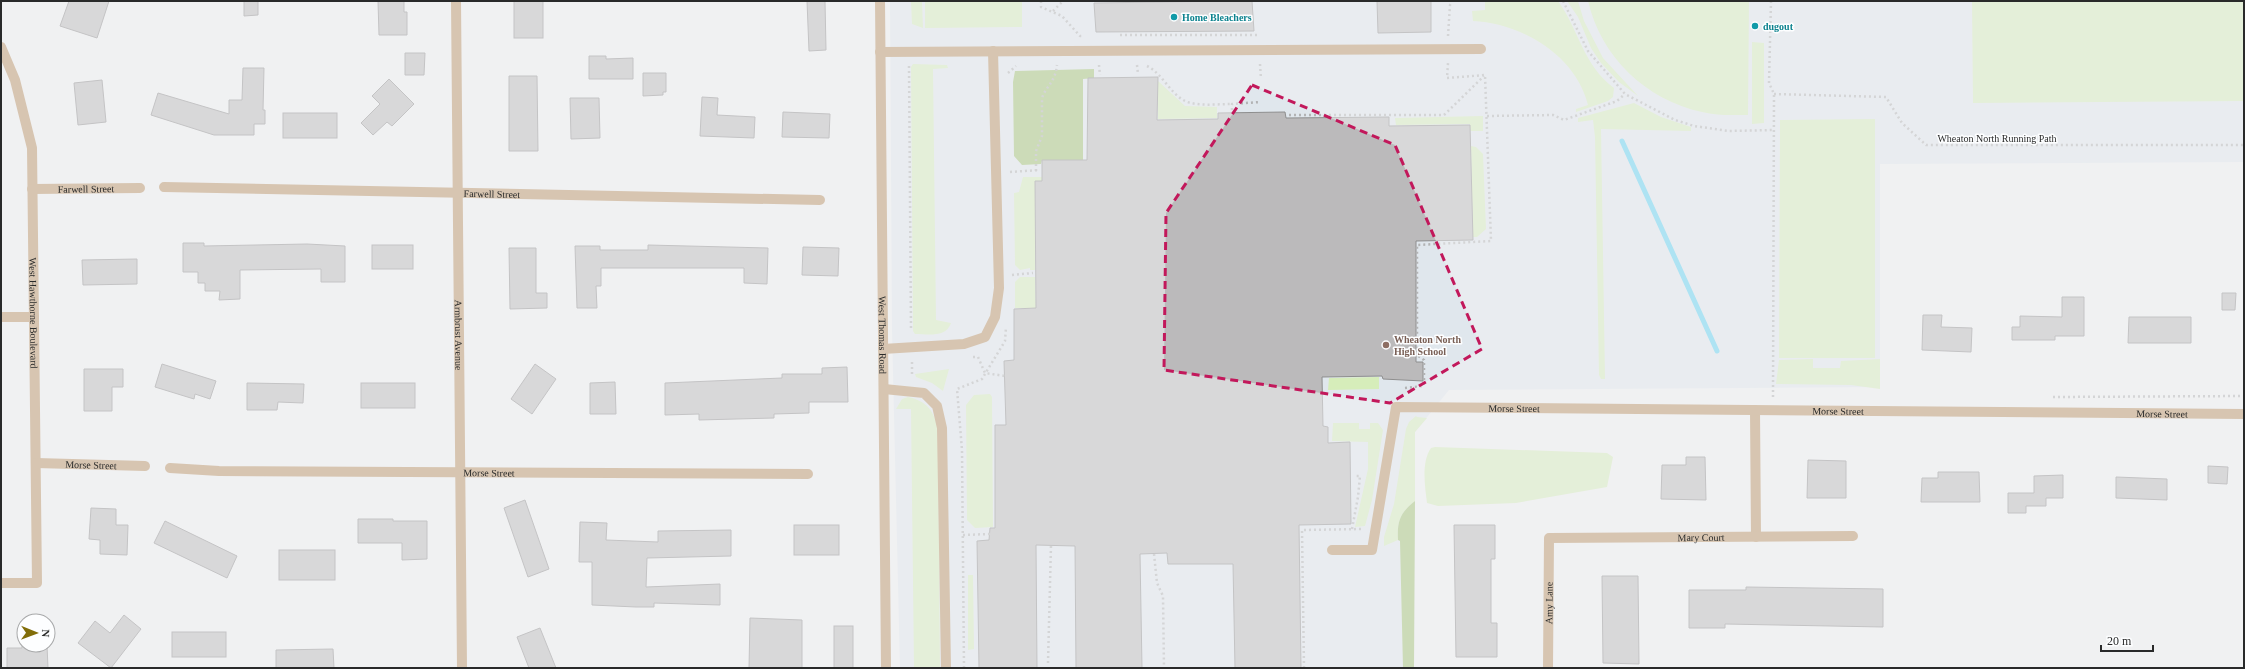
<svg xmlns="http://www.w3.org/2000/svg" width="2245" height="669" viewBox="0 0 2245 669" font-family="'Times New Roman',serif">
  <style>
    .built { fill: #e0e7ed }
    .green { fill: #d6edba }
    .forest { fill: #a0c271 }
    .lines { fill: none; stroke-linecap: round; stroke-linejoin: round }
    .stream { stroke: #5dd2f3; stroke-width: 5 }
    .building { fill: #bbbabb; stroke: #8e8e8e }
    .path { stroke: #b2b3b4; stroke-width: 2.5; stroke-dasharray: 2 3; stroke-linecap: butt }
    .minor { stroke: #b89162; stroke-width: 10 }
    .marked { fill: none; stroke: #c2185b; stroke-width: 3; stroke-dasharray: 8 5; stroke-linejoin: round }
    .culture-dot { fill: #0f9aa8; stroke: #fdfeff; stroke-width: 1.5 }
    .education-dot { fill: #8d6e63; stroke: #fdfeff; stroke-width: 1.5 }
    .labels { text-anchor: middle; stroke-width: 3; stroke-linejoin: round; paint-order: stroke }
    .culture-label { font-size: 10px; font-weight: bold; fill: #0d838f; stroke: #fdfeff; text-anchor: start }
    .street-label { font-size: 10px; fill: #292a2a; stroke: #fdfeff }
    .education-label { font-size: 10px; font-weight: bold; fill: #785e54; stroke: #fdfeff; text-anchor: start }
  </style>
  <rect width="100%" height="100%" fill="#f0f1f2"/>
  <!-- built -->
  <path class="built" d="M890 1H2244V162L1880 164V387L1449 390 1415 432 1414 668H900L892 330Z"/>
  <!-- green -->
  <g class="green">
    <path d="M911 1H922L923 28 912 24Z"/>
    <path d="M925 1H1022V27L925 28Z"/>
    <path d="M1485 1H1558C1579 30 1583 65 1614 88L1613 97 1608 101 1576 112V109L1588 105C1576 55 1521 23 1473 21L1472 11 1485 10Z"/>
    <path d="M1567 1H1578L1584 21 1603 58 1638 96 1619 82 1601 63 1591 48 1578 17Z"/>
    <path d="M1588 1H1749L1748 115C1733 115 1717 116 1702 112 1646 100 1601 57 1588 1Z"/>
    <path d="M1972 1H2244V101L1973 103Z"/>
    <path d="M1752 42 1764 43V123L1752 124Z"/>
    <path d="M913 64 947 65 948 68 933 69 936 320 951 323C946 338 928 334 915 334L913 331 911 67Z"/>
    <path d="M1158 81 1185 106 1217 107V118L1158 119Z"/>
    <path d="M1634 103 1661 117 1691 127V131L1601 129 1605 379H1601L1599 375 1595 137 1593 120 1578 122V118Z"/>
    <path d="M1483 116V131H1470V124L1396 125 1395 118Z"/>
    <path d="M1875 119V358H1779L1780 120Z"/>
    <path d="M1471 146 1476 147 1483 154 1486 229 1477 237H1473Z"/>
    <path d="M1023 177H1042V181H1035V270H1030V268L1020 270 1015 265 1014 193 1019 192Z"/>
    <path d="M1020 277H1035L1036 308H1015V282Z"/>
    <path d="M1813 359V368H1840L1841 361 1880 359V389L1851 385 1776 384 1779 360Z"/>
    <path d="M949 369 943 391 932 383 916 377 915 374Z"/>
    <path d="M1379 377V389L1328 390 1329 378Z"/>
    <path d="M990 394 992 397 993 527 975 528 967 520 966 405 974 395Z"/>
    <path d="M908 397C927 401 934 411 938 429L940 668H914L911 409H896L902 399Z"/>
    <path d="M1416 416 1417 417 1427 418 1415 432V501C1400 513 1397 521 1398 540L1384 546V537L1394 504 1406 429 1409 422Z"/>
    <path d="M1333 423H1359V429H1370V423H1378L1383 430 1372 500 1365 526 1355 527 1368 469V442L1332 441Z"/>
    <path d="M1435 447 1607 453 1613 457 1607 487 1516 503 1438 506 1427 503C1425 487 1421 462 1431 448Z"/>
    <path d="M968 575H973L974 649 968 650Z"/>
  </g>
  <!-- forest -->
  <g class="forest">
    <path d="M1094 69V78L1083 79V162L1042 160 1041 164 1022 165 1014 156 1013 82 1015 71Z"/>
    <path d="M1415 501 1414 668H1403L1400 541 1398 540C1397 521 1400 513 1415 501Z"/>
  </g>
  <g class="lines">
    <!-- stream -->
    <path class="stream" d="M1622 141 1717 351"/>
  </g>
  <!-- building -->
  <g class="building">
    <path d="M69 1H109L97 38 60 26Z"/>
    <path d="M244 1H258V15L244 16Z"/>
    <path d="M378 1H404V12H407V35H379Z"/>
    <rect x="514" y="1" width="29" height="37"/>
    <path d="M807 1H825L826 50 809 51Z"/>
    <path d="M1227 1H1252L1254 31 1096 32 1094 3Z"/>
    <path d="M1377 1H1431V32L1378 33Z"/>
    <path d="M405 53H425L424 75H405Z"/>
    <path d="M589 56H606V59L633 58V79H589Z"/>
    <path d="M243 68H264L263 110H265V124H254V135H214L151 115 158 93 229 114V100H242Z"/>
    <path d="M643 73H666V92H663V95L643 96Z"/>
    <path d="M509 76H537L538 151H509Z"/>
    <path d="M1158 77 1157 120 1218 119V113L1285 112 1286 118 1389 117V126L1470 125 1473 240 1416 241V362H1423V381L1383 379 1382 376 1322 377 1323 426 1328 427V443L1350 442 1351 524 1299 525 1301 668H1235L1233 564H1168L1167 553 1140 554 1142 668H1076L1075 546 1036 545 1037 668H979L977 541 989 540 990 528H995V425H1006L1004 361 1014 360V309L1036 308 1035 181H1042V160H1087L1088 78Z"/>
    <path d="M389 79 414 104 392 126 387 122 373 135 361 123 380 104 372 96Z"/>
    <path d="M102 80 106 122 78 125 74 83Z"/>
    <path d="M702 97 718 98 717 115 755 117 754 138 700 136Z"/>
    <path d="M570 98H599L600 138 571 139Z"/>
    <path d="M783 112 830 114 829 138 782 137Z"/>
    <rect x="283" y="113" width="54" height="25"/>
    <path d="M183 243H204V246L307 244 345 246V282H321V269L240 270V299L219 300 220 291H205V283H198V272H183Z"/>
    <rect x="372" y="245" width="41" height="24"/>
    <path d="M648 245 768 248 767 284 744 283V268H601V286H596L597 308H577L575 246H600V250H648Z"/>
    <path d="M803 247 839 248 838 276 802 275Z"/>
    <path d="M509 248H536V293H547V308L510 309Z"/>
    <path d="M137 259V284L83 285 82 260Z"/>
    <path d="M2222 293H2236L2235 310H2222Z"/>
    <path d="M2062 297H2084V336H2055V340H2012V327H2020V316L2062 317Z"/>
    <path d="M1923 315H1942L1941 327 1972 328 1971 352 1922 350Z"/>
    <path d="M2129 317H2191V343H2128Z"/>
    <path d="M162 364 216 381 210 399 195 394 194 399 155 387Z"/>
    <path d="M535 364 556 379 532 414 511 399Z"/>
    <path d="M847 367 848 402H809V413L774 414V418L699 420V414L665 415V383L782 378V374H822V368Z"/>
    <path d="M84 369H123V387H112V411H84Z"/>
    <path d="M615 382 616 414H590V383Z"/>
    <path d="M247 383 304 384 303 403 278 402 277 410H247Z"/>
    <rect x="361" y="383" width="54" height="25"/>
    <path d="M1686 457H1705L1706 500 1661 499 1662 465H1686Z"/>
    <path d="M1808 460 1846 461V498H1807Z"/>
    <path d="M2208 466 2228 467 2227 484 2208 483Z"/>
    <path d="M1938 472H1979L1980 502H1921L1922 478H1938Z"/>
    <path d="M2063 475V498H2046V506H2026V513H2008V493H2034V476Z"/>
    <path d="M2116 477 2167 479V500L2116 498Z"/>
    <path d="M525 500 549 569 528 577 504 508Z"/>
    <path d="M91 508 116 509V525H128L127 555 100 554V540L89 539Z"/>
    <path d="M358 519H393V521H427V559L402 560V543H358Z"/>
    <path d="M165 521 237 556 227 578 154 543Z"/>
    <path d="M580 522 607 523 606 540 658 542V531L731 530V556L647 558 646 587 720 584V605L654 603V607H636L592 605V562H579Z"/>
    <rect x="794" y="525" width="45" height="30"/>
    <path d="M1454 525H1495V559H1491V623H1497V657H1456Z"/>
    <rect x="279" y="550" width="56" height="30"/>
    <path d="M1602 576H1638L1639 664 1603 663Z"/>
    <path d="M1746 587 1883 589V627L1725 624V628H1689V590H1746Z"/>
    <path d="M124 615 141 629 111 668 78 643 95 621 110 633Z"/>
    <path d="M750 618 802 620V668H749Z"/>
    <rect x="834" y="626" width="19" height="42"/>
    <path d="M540 628 556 668H529L517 637Z"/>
    <rect x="172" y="632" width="54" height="25"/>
    <path d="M22 645H47L48 668H7V648H22Z"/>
    <path d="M333 649 334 668H276V650Z"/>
  </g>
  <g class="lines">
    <!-- path -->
    <g class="path">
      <path d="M1041 1V7L1062 16 1080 36H1083"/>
      <path d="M1563 1 1588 51 1625 94 1675 120 1694 126 1729 131 1774 130"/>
      <path d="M1771 1 1769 83 1774 94 1773 397"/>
      <path d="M1053 11 1063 1"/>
      <path d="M1120 35H1259"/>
      <path d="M1448 36 1450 5 1452 1"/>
      <path d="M1260 64 1261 79"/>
      <path d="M1099 65 1100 75"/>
      <path d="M1137 65 1138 74"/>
      <path d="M909 66 911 331"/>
      <path d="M1147 66C1164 74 1172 99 1191 103 1204 106 1219 104 1232 104"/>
      <path d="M1008 73 1016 66"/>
      <path d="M1774 94 1886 97 1902 123 1926 145H2244"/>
      <path d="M1232 110V104L1260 102"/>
      <path d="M1289 115H1444L1484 76"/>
      <path d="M1487 116 1553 115 1564 120 1617 101 1625 94"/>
      <path d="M1036 171V151L1042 136V98C1046 86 1055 83 1057 65"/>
      <path d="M1010 172 1040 170"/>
      <path d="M1012 275 1033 273"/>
      <path d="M973 357H978L985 373 1005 376"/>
      <path d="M912 374V361"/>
      <path d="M1405 388 1424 386V360L1417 355V245L1491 241 1485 75 1447 78 1448 63"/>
      <path d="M2053 397 2244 396"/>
      <path d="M1352 529 1358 497 1360 476H1354"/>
      <path d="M963 535 990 534"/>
      <path d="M1154 554 1157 583 1163 596 1164 668"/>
      <path d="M1048 663 1051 545"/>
      <path d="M964 668 962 450 957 389 982 379 1005 341 1006 327"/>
      <path d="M1304 668 1302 530 1362 529"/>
    </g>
    <!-- minor -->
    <g class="minor">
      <path id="s1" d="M456 1 462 668"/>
      <path id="s2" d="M880 1 886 668"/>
      <path id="s3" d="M1 47 15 80 32 148 37 583H1"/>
      <path d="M880 52 1481 49"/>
      <path id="s4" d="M164 187 820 200"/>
      <path id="s5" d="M32 189 140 188"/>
      <path d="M1 317H34"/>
      <path d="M883 349 964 344 985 337 995 317 999 288 993 51"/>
      <path d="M884 389 924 393 937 406 942 428 946 668"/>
      <path d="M1755 410 1756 537"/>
      <path id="s6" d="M36 463 145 466"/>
      <path id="s7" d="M170 468 219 471 808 474"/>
      <path id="s8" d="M1332 550H1372L1396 407 2244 414"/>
      <path id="s9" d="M1548 668 1549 538 1853 536"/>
    </g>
  </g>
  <!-- marked area -->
  <path d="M0 0H2245V669H0ZM1252 85 1395 145 1482 349 1390 403 1164 370 1166 213Z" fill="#f0f1f2" fill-opacity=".55" fill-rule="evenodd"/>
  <path class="marked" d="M1252 85 1395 145 1482 349 1390 403 1164 370 1166 213Z"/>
  <!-- markers -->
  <g class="culture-dot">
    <circle cx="1174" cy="17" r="4"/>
    <circle cx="1755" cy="26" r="4"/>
  </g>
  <circle class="education-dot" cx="1386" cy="345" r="4"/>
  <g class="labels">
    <!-- culture labels -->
    <g class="culture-label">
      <text x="1182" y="21">Home Bleachers</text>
      <text x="1763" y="30">dugout</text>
    </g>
    <!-- street labels -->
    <g class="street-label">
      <text x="1997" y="142">Wheaton North Running Path</text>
      <text dy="4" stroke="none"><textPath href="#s5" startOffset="54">Farwell Street</textPath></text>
      <text dy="4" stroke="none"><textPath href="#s4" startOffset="328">Farwell Street</textPath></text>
      <text dy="4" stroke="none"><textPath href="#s3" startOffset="271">West Hawthorne Boulevard</textPath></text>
      <text dy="4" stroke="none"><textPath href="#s1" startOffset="334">Armbrust Avenue</textPath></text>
      <text dy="4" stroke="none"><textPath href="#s2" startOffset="334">West Thomas Road</textPath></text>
      <text dy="4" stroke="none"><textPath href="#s8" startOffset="303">Morse Street</textPath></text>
      <text dy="4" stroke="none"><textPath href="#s8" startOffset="627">Morse Street</textPath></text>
      <text dy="4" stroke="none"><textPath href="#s8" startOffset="951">Morse Street</textPath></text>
      <text dy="4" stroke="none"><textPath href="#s6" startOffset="55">Morse Street</textPath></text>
      <text dy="4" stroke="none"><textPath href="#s7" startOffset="319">Morse Street</textPath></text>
      <text dy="4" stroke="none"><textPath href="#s9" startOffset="282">Mary Court</textPath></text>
      <text dy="4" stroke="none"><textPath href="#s9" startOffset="65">Amy Lane</textPath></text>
    </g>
    <!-- education labels -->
    <g class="education-label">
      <text x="1394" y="343">Wheaton North<tspan x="1394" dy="12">High School</tspan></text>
    </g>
  </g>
  <!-- border -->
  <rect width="2245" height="669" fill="none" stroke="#292a2a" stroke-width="4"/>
  <!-- north arrow -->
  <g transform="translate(36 633) rotate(91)"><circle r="19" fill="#fdfeff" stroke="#a8a9aa"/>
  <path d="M0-3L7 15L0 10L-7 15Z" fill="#816d09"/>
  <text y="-6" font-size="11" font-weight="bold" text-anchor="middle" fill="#292a2a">N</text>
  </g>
  <!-- scale -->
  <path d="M2101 645v6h52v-6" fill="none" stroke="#292a2a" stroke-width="2"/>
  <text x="2107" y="645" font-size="12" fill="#292a2a" stroke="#fdfeff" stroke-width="3" paint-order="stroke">20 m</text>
</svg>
